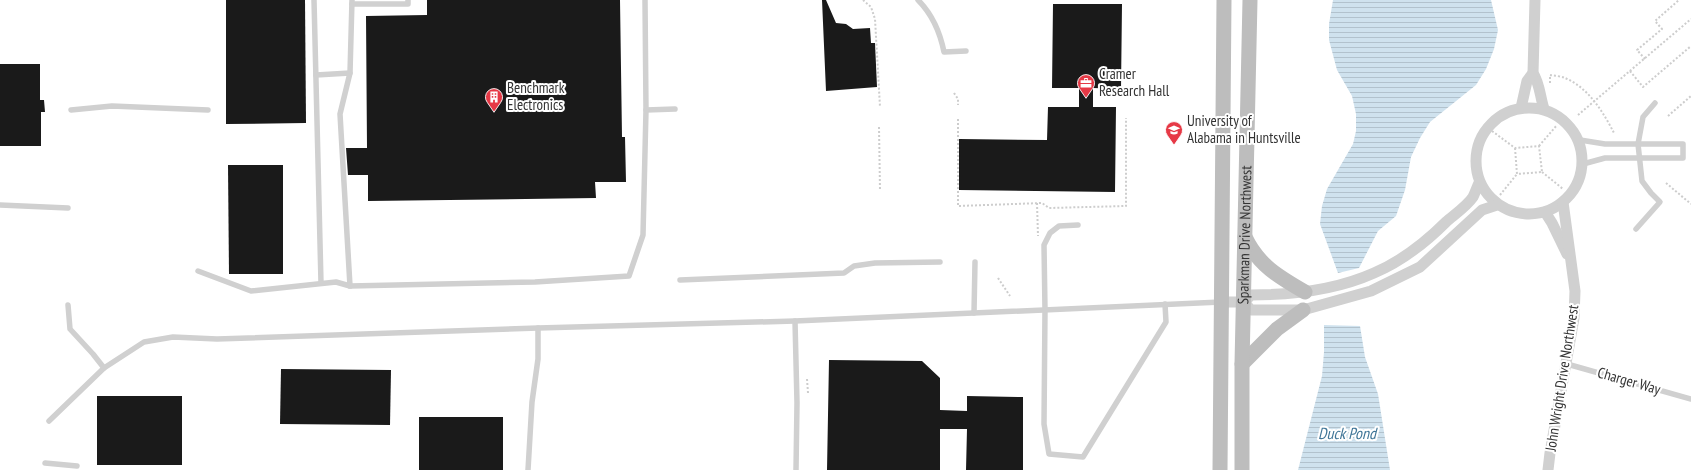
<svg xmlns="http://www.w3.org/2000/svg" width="1691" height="470" viewBox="0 0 1691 470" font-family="'PT Sans Narrow',sans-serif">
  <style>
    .water { fill: url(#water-rules) }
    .building { fill: #1a1a1a }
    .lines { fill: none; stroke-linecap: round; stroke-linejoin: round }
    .path { stroke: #cdcdcd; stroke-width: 2; stroke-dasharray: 2 2; stroke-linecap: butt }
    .lane { stroke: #d0d0d0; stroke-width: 5.5 }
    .street { stroke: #d0d0d0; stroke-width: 11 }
    .secondary { stroke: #bdbdbd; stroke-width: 15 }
    .labels { text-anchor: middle; stroke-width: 4; stroke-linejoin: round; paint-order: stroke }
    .poi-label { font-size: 15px; fill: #333; stroke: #fff; text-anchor: start }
    .street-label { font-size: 15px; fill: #333; stroke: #fff }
    .water-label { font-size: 16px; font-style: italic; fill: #3f7597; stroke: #fff }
  </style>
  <defs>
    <pattern id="water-rules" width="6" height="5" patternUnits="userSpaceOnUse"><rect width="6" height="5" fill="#cfe2ee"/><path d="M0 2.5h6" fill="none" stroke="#b2c2cd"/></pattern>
  </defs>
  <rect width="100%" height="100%" fill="#fff"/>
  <!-- water -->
  <g class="water">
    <path d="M1333 0H1491L1498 30 1494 49 1486 69 1476 85 1430 122 1420 138 1411 157 1405 190 1396 216 1378 231 1359 268 1338 273 1320 224 1322 206 1327 189 1353 144 1356 131V114L1352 96 1337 70 1329 40V24Z"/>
    <path d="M1324 325 1360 326 1365 357 1378 394 1390 470H1298L1322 376 1324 352Z"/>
  </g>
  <!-- building -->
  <g class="building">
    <path d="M226 0H305L306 123 226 124Z"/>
    <path d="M427 0H620L622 137H625L626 182H595L596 198 368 201V175H348L346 148H367L366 16 427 15Z"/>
    <path d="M822 0H826L836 23 846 24 853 29 870 28 871 43H875L877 87 826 91Z"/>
    <path d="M1053 4H1122L1121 89 1093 88V107H1116L1115 192 959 190V139L1047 140 1048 107H1079V88H1052Z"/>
    <path d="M0 64H40V100H44L45 112H41V146H0Z"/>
    <path d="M228 165H283V274H229Z"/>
    <path d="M829 360 922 361 940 378V410L967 411V396L1023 397V470H966L967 429H940V470H827Z"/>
    <path d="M281 369 391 370 390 425 280 424Z"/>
    <rect x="97" y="396" width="85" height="69"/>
    <rect x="419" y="417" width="84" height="53"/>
  </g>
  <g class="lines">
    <!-- path -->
    <g class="path">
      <path d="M863 0 871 7 875 19 880 107"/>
      <path d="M1645 59 1637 50 1662 29 1655 21 1679 0"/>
      <path d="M1630 71 1643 87 1691 46"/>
      <path d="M1550 83V75C1555 76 1561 76 1565 78 1589 88 1603 112 1614 133"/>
      <path d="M954 93 958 99V105"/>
      <path d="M1578 115 1691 19"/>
      <path d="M1668 116 1691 96"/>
      <path d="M958 119V206L1042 203 1049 208 1126 206V118"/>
      <path d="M879 127 880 191"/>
      <path d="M1492 131 1515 148 1539 146 1542 172 1517 174 1515 148"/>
      <path d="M1539 146 1557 125"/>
      <path d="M1542 172 1563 189"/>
      <path d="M1666 183 1691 204"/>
      <path d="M1500 195 1517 174"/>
      <path d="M1037 203 1038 236"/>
      <path d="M998 278 1010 296"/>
      <path d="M807 379 808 393"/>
    </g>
    <!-- lane -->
    <g class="lane">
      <path d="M314 0 321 283"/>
      <path d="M918 0C933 15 940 32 944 52L966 51"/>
      <path d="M352 4H408V0"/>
      <path d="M316 75 350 73"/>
      <path d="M71 110 112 106 208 110"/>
      <path d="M646 110 675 109"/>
      <path d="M1580 140 1605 144H1683V158H1605L1583 164"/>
      <path d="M0 205 68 208"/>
      <path d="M1078 225 1059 226 1050 233 1044 245 1045 310 1044 424 1049 454 1083 457 1166 322 1165 304"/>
      <path d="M1636 229 1660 202 1651 193 1642 181 1638 144 1643 117 1655 103"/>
      <path d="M198 271 251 291 336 282 350 286 535 282 629 276 643 235 646 110 645 0"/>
      <path d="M680 280 844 273 854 266 875 263 940 262"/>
      <path d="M350 286 340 114 350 73 352 0"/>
      <path d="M68 305 70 329 93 354 104 368"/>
      <path d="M974 313 975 262"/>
      <path d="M795 321 797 403 796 470"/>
      <path d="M1567 364 1691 399"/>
      <path d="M49 421 104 368 144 342 173 337 217 339 538 328 795 321 1221 302"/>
      <path d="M45 463 77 466"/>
      <path d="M528 470 532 402 538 359V328"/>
    </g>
    <!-- street -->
    <g class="street">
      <path d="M1535 0 1533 73C1540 84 1540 97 1544 109"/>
      <circle cx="1529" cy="161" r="53"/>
      <path d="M1521 108 1527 81 1533 73"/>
      <path d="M1545 212 1552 223 1567 254"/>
      <path d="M1222 302H1244"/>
      <path d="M1244 302 1251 310H1303L1371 291 1420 267 1482 210 1497 205"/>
      <path d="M1244 302 1251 295C1292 295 1336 290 1374 273 1400 262 1426 242 1446 222 1454 215 1467 206 1473 197 1475 193 1477 187 1479 183"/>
      <path d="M1548 470 1550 453 1574 318 1575 291 1563 202"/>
    </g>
    <!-- secondary -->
    <g class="secondary">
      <path d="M1245 237C1258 265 1279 277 1305 292"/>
      <path d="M1242 364 1277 329 1303 310"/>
      <path d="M1220 470 1224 0"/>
      <path id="s1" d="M1242 470V364L1250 0"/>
    </g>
  </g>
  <!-- icons -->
  <defs>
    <g id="office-pin" transform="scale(0.9)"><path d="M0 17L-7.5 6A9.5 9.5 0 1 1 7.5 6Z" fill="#e63946" stroke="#fff"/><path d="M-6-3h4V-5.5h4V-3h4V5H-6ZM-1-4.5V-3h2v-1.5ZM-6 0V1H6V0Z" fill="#fff"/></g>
    <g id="building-pin" transform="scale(0.9)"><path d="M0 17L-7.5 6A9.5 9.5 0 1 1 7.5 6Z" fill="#e63946" stroke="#fff"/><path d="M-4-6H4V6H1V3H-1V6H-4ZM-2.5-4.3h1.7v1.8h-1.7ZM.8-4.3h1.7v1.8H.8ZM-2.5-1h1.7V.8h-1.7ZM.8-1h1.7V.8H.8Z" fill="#fff"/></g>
    <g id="university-pin" transform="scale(0.9)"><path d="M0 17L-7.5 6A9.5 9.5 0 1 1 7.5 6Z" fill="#e63946" stroke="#fff"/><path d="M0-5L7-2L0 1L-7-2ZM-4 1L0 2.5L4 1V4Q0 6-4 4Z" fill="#fff"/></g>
  </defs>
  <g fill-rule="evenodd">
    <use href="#office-pin" x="1086" y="83"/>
    <use href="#building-pin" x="494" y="97"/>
    <use href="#university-pin" x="1174" y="130"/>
  </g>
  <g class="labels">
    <!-- poi labels -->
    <g class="poi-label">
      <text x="1099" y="79">Cramer<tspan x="1099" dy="17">Research Hall</tspan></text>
      <text x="507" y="93">Benchmark<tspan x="507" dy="17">Electronics</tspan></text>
      <text x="1187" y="126">University of<tspan x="1187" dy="17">Alabama in Huntsville</tspan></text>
    </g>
    <!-- street labels -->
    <g class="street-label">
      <text dy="5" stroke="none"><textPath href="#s1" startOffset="235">Sparkman Drive Northwest</textPath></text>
      <text transform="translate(1562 378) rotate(-81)" y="5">John Wright Drive Northwest</text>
      <text transform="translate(1629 381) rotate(16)" y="5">Charger Way</text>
    </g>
    <!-- water labels -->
    <g class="water-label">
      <text x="1347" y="439">Duck Pond</text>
    </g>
  </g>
</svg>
